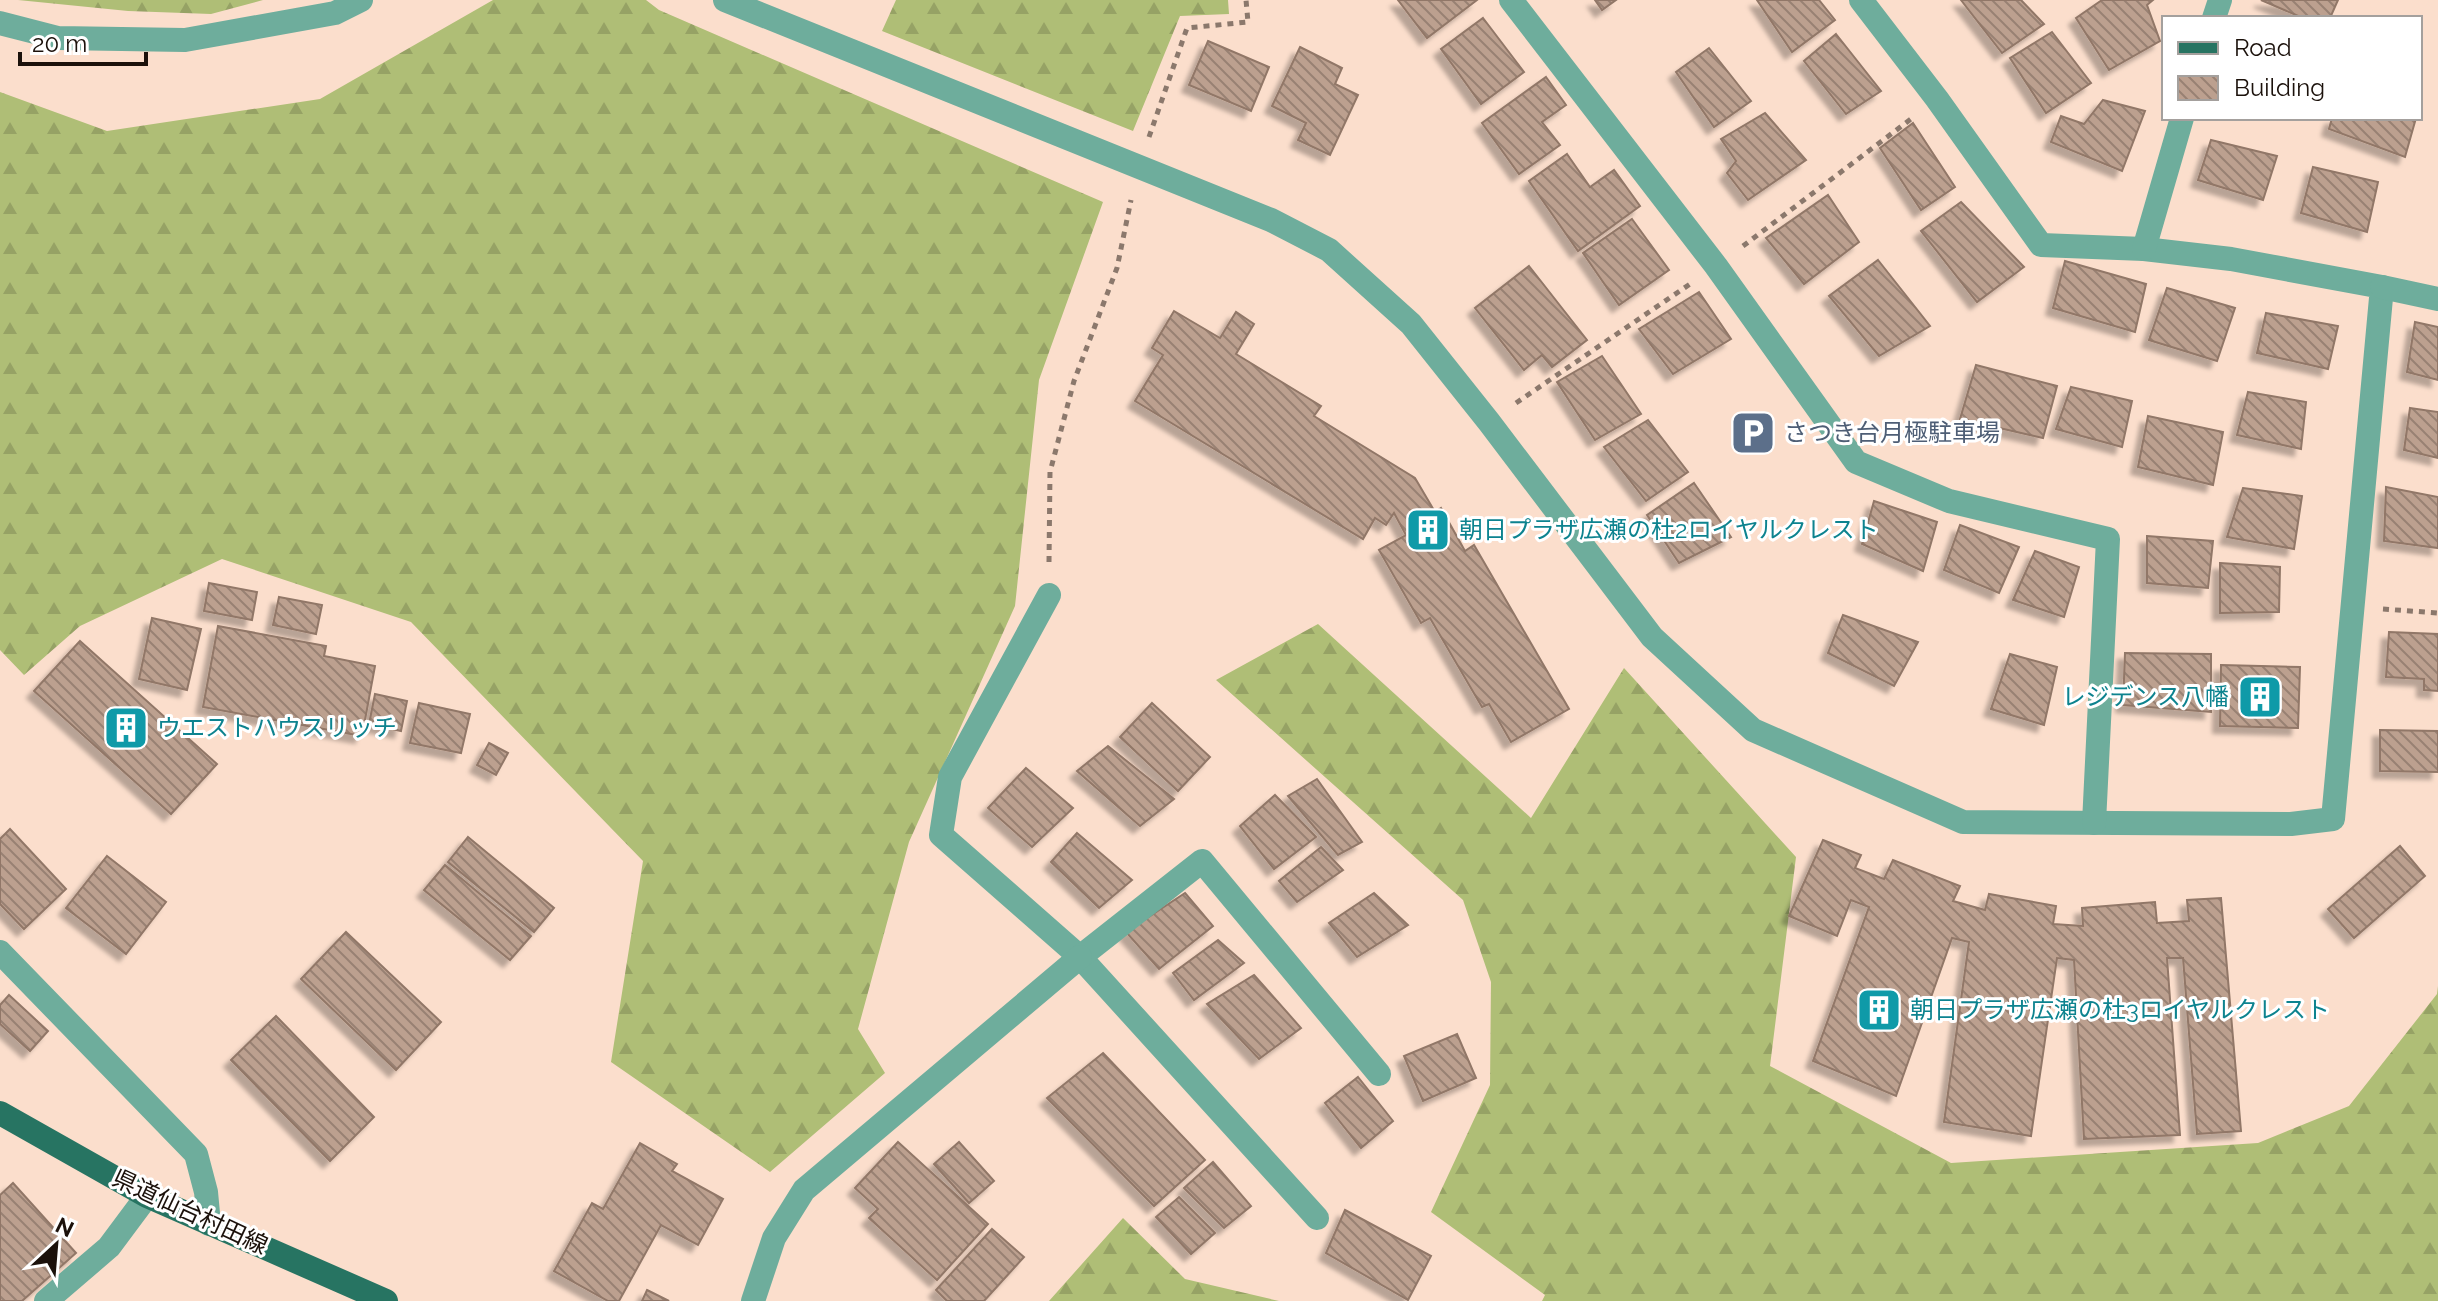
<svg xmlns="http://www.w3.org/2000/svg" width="2438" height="1301" viewBox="0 0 2438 1301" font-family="Raleway,'Noto Sans JP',sans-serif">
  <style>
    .forest { fill: url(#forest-firs) }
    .building { fill: url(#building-back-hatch); stroke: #917767; stroke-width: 2; filter: url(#shadow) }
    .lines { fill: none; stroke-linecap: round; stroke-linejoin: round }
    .path { stroke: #8b786c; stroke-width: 5; stroke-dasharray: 6 6; stroke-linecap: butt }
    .service { stroke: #6ead9c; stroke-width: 24 }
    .minor { stroke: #6ead9c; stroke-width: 24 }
    .tertiary { stroke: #6ead9c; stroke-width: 24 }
    .primary { stroke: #277462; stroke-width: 24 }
    .labels { text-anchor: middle; stroke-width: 6; stroke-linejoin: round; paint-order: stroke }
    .service-label { font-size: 24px; fill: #4e5e75; stroke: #fff; text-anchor: start }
    .culture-label { font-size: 24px; fill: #0d838f; stroke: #fff; text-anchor: start }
    .street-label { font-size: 24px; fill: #1b110b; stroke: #fff }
  </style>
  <defs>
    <pattern id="forest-firs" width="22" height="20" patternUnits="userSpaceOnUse" patternTransform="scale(2)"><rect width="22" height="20" fill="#afbe76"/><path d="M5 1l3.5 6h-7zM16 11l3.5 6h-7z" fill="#96a265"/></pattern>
    <pattern id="building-back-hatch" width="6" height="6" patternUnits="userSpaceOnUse" patternTransform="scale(2)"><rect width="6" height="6" fill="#bca08f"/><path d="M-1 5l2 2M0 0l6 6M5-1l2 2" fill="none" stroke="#988173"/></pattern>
    <filter id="shadow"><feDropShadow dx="-7" dy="7" stdDeviation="2" flood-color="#0004"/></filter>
  </defs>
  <rect width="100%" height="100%" fill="#fbdecc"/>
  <!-- forest -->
  <g class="forest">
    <path d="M18 0H263L211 14 128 11Z"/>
    <path d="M493 0H646L659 10 1103 202 1039 380 1015 606 909 842 858 1029 885 1073 770 1172 611 1062 643 861 411 622 222 559 80 626 24 675 0 650V92L107 131 320 99Z"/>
    <path d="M896 0H1228L1229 14 1180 16 1133 131 882 31Z"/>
    <path d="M1318 624 1531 818 1624 668 1796 857 1770 1066 1951 1163 2258 1143 2349 1106 2437 994 2438 986V1301H1542L1545 1295 1431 1212 1490 1085 1491 982 1463 900 1216 680Z"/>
    <path d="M1123 1218 1185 1279 1279 1301H1049Z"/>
  </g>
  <!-- building -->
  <g class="building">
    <path d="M1398 0H1477L1427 38Z"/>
    <path d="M1595 0H1616L1602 10Z"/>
    <path d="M1757 0H1819L1835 20 1792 52Z"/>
    <path d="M1961 0H2021L2044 24 2002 53Z"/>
    <path d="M2102 0H2153L2147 5 2160 41 2109 70 2076 18Z"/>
    <path d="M2261 0H2338L2330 18H2303Z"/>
    <path d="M1483 18 1524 72 1481 104 1441 49Z"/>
    <path d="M2052 32 2091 83 2046 113 2010 58Z"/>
    <path d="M1836 34 1881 91 1846 114 1804 61Z"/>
    <path d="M1208 41 1269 67 1251 111 1189 85Z"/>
    <path d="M1300 47 1342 68 1335 84 1358 95 1330 155 1298 140 1306 123 1272 106Z"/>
    <path d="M1709 48 1751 101 1714 127 1676 72Z"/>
    <path d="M1546 77 1566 105 1542 122 1560 145 1519 174 1482 123Z"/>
    <path d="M2103 100 2145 111 2122 171 2051 142 2061 116 2084 124Z"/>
    <path d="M1765 113 1806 160 1748 200 1727 173 1736 161 1721 139Z"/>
    <path d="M2332 118H2416L2405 157 2329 129Z"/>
    <path d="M1913 123 1955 187 1921 210 1880 148Z"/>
    <path d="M2211 140 2277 156 2263 200 2198 180Z"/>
    <path d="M1567 154 1590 187 1614 170 1640 206 1578 251 1529 181Z"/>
    <path d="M2313 167 2378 182 2367 232 2301 213Z"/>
    <path d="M1828 195 1859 242 1804 284 1766 238Z"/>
    <path d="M1961 202 2024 267 1977 302 1921 231Z"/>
    <path d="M1632 219 1669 270 1619 305 1583 253Z"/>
    <path d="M1878 260 1930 326 1879 356 1829 296Z"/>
    <path d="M2065 261 2146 284 2135 332 2053 308Z"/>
    <path d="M1529 266 1587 340 1552 367 1542 355 1524 370 1475 308Z"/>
    <path d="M2167 288 2235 308 2217 361 2149 340Z"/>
    <path d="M1699 292 1731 339 1673 374 1639 329Z"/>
    <path d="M1174 311 1220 338 1236 312 1254 324 1236 354 1321 406 1314 416 1415 478 1435 512 1441 508 1465 551 1474 545 1569 709 1511 742 1489 704 1482 707 1430 618 1421 623 1379 550 1406 535 1394 513 1386 525 1375 518 1363 539 1135 401 1163 355 1152 348Z"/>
    <path d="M2266 313 2338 326 2328 369 2257 353Z"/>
    <path d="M2415 322 2438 327V380L2407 372Z"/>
    <path d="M1602 356 1641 414 1595 440 1557 382Z"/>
    <path d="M1976 365 2057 386 2043 438 1960 419Z"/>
    <path d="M2071 387 2132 401 2122 447 2056 429Z"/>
    <path d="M2248 392 2306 402 2301 449 2237 435Z"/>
    <path d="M2410 408 2438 412V458L2404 450Z"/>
    <path d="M2148 416 2223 432 2213 485 2138 467Z"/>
    <path d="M1648 420 1688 472 1646 501 1604 447Z"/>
    <path d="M1694 483 1731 537 1679 563 1647 515Z"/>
    <path d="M2386 487 2438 497V548L2384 541Z"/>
    <path d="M2243 488 2302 496 2294 549 2227 537Z"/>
    <path d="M1874 501 1937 522 1923 571 1862 544Z"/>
    <path d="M1960 525 2019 547 1999 593 1944 570Z"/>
    <path d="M2147 536 2213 541 2208 588 2147 583Z"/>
    <path d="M2035 551 2079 567 2064 617 2013 600Z"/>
    <path d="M2220 563 2280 567 2279 612 2220 613Z"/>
    <path d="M209 583 257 592 252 620 204 611Z"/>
    <path d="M279 597 322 605 316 634 273 625Z"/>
    <path d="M1843 615 1918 642 1894 686 1828 653Z"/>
    <path d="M152 618 201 629 187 690 139 679Z"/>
    <path d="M218 626 326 646 324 656 375 666 362 736 203 707Z"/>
    <path d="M2389 632 2438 634V691L2424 690V679L2386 677Z"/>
    <path d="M80 641 217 764 171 814 34 691Z"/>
    <path d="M2125 653 2211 654V712L2123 705Z"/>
    <path d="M2010 654 2057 667 2044 725 1991 709Z"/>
    <path d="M2221 665 2300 667 2298 728 2220 726Z"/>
    <path d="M375 694 407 701 401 731 369 724Z"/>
    <path d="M419 703 470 714 461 753 410 743Z"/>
    <path d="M1152 703 1210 757 1178 791 1120 737Z"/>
    <path d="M2380 730 2438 731V772L2380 771Z"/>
    <path d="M489 743 508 753 496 775 477 765Z"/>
    <path d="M1108 746 1174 799 1140 826 1077 771Z"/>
    <path d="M1026 768 1073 808 1032 847 988 808Z"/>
    <path d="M1317 779 1362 842 1338 855 1288 796Z"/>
    <path d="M1275 795 1316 837 1274 869 1240 826Z"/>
    <path d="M10 829 66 889 24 929 0 904V839Z"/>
    <path d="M1077 833 1132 880 1099 908 1051 862Z"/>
    <path d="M468 837 554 908 534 932 448 862Z"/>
    <path d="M1823 840 1861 855 1855 868 1884 879 1893 860 1960 886 1953 901 1985 910 1989 894 2056 906 2053 924 2083 926 2082 908 2155 902 2157 923 2189 921 2187 900 2221 898 2241 1131 2197 1134 2183 958H2167L2180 1135 2084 1139 2074 960 2057 958 2031 1136 1944 1122 1969 942 1952 938 1896 1096 1813 1061 1869 907 1851 900 1837 936 1789 916Z"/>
    <path d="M2400 846 2425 876 2354 938 2328 909Z"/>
    <path d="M1321 847 1343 870 1297 902 1279 881Z"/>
    <path d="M107 856 166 902 126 954 66 908Z"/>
    <path d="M445 865 531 936 510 960 424 890Z"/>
    <path d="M1185 893 1213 926 1159 969 1126 932Z"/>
    <path d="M1374 893 1408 925 1357 957 1329 923Z"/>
    <path d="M346 932 441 1022 396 1070 301 979Z"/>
    <path d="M1218 940 1244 963 1194 1000 1173 973Z"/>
    <path d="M1254 975 1301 1028 1259 1059 1207 1004Z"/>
    <path d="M9 995 48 1031 30 1051 0 1024V1005Z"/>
    <path d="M276 1016 374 1117 330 1161 231 1060Z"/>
    <path d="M1457 1034 1476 1078 1423 1101 1404 1056Z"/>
    <path d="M1103 1053 1205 1160 1154 1206 1047 1098Z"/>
    <path d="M1358 1077 1393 1121 1361 1148 1325 1103Z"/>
    <path d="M898 1142 988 1224 937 1280 869 1218 878 1209 855 1188Z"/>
    <path d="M959 1142 994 1181 969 1203 934 1164Z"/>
    <path d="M640 1143 677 1164 672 1171 723 1199 698 1245 661 1225 619 1301H608L554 1271 592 1203 603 1209Z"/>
    <path d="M1213 1162 1251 1206 1224 1228 1184 1188Z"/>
    <path d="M13 1183 76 1253 22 1301H0V1195Z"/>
    <path d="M1179 1197 1215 1233 1191 1254 1156 1217Z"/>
    <path d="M1345 1210 1431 1256 1408 1300 1326 1253Z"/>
    <path d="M992 1229 1024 1257 984 1301H947L936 1290Z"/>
    <path d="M647 1290 669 1301H642Z"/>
  </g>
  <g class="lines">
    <!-- path -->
    <g class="path">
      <path d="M1149 137 1187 28 1248 22 1246 0"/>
      <path d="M1743 246 1911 119"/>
      <path d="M1516 403 1690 284"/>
      <path d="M1049 562 1050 472 1074 381 1117 268 1131 200"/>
      <path d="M2383 609 2438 613"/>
    </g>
    <!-- service -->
    <g class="service">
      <path d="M1049 595 950 777 941 835 1080 957 1317 1218"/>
      <path d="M1080 957 1202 861 1379 1074"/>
    </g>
    <!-- minor -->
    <g class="minor">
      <path d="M725 0 1271 220 1329 250 1411 324 1489 422 1652 637 1753 730 1963 822 2291 824 2333 819 2382 287 2231 259 2144 249 2041 245 1937 99 1861 0"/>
      <path d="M1511 0 1716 266 1856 462 1949 501 2108 539 2094 823"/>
      <path d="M2214 18 2220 0"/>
      <path d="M2144 249 2182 118"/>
      <path d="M2382 287 2438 299"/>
      <path d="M0 952 196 1154 206 1192 209 1224"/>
      <path d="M46 1301 109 1247 147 1196"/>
      <path d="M753 1301 774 1238 804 1190 1080 957"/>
    </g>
    <!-- tertiary -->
    <path class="tertiary" d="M0 23 58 38 185 40 335 13 361 0"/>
    <!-- primary -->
    <path class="primary" d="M0 1113 147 1196 386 1301"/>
  </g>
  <!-- icons -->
  <defs>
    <g id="parking-square" transform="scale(2.3)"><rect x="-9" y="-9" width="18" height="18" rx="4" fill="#5c6f8a" stroke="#fff"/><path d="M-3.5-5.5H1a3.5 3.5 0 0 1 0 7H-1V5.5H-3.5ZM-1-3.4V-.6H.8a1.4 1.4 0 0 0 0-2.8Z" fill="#fff"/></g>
    <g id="building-square" transform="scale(2.3)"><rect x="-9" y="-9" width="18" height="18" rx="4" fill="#0f9aa8" stroke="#fff"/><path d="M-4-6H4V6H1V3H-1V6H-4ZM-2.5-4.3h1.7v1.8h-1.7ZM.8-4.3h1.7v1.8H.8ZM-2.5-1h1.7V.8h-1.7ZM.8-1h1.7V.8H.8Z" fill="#fff"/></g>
  </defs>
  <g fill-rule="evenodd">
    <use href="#parking-square" x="1753" y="433"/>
    <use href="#building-square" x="1428" y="530"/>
    <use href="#building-square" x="2260" y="697"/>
    <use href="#building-square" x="126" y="728"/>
    <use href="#building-square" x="1879" y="1010"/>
  </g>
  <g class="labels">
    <!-- service labels -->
    <g class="service-label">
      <text x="1784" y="441">さつき台月極駐車場</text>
    </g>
    <!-- culture labels -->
    <g class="culture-label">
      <text x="1459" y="538">朝日プラザ広瀬の杜2ロイヤルクレスト</text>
      <text x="2229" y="705" text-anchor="end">レジデンス八幡</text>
      <text x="157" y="736">ウエストハウスリッチ</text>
      <text x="1910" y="1018">朝日プラザ広瀬の杜3ロイヤルクレスト</text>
    </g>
    <!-- street labels -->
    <g class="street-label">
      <text transform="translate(190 1212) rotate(25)" y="8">県道仙台村田線</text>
    </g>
  </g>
  <!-- legend -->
  <rect x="2162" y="16" width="260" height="104" fill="#ffffff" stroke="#a4a09d" stroke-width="2"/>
  <rect x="2178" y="42" width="40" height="12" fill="#277462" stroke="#a4a09d" stroke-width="2"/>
  <text x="2234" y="56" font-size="24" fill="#1b110b">Road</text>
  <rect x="2178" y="76" width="40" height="24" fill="url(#building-back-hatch)" stroke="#a4a09d" stroke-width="2"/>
  <text x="2234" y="96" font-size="24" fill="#1b110b">Building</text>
  <!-- north arrow -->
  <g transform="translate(56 1245) rotate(26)" stroke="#ffffff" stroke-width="6" paint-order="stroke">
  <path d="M0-6L14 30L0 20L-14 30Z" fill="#1b110b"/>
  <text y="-12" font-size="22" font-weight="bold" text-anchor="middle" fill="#1b110b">N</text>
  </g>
  <!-- scale -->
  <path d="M20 52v12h126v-12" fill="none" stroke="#1b110b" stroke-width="4"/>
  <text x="32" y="52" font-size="24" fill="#1b110b" stroke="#ffffff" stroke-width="6" paint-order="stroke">20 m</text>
</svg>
